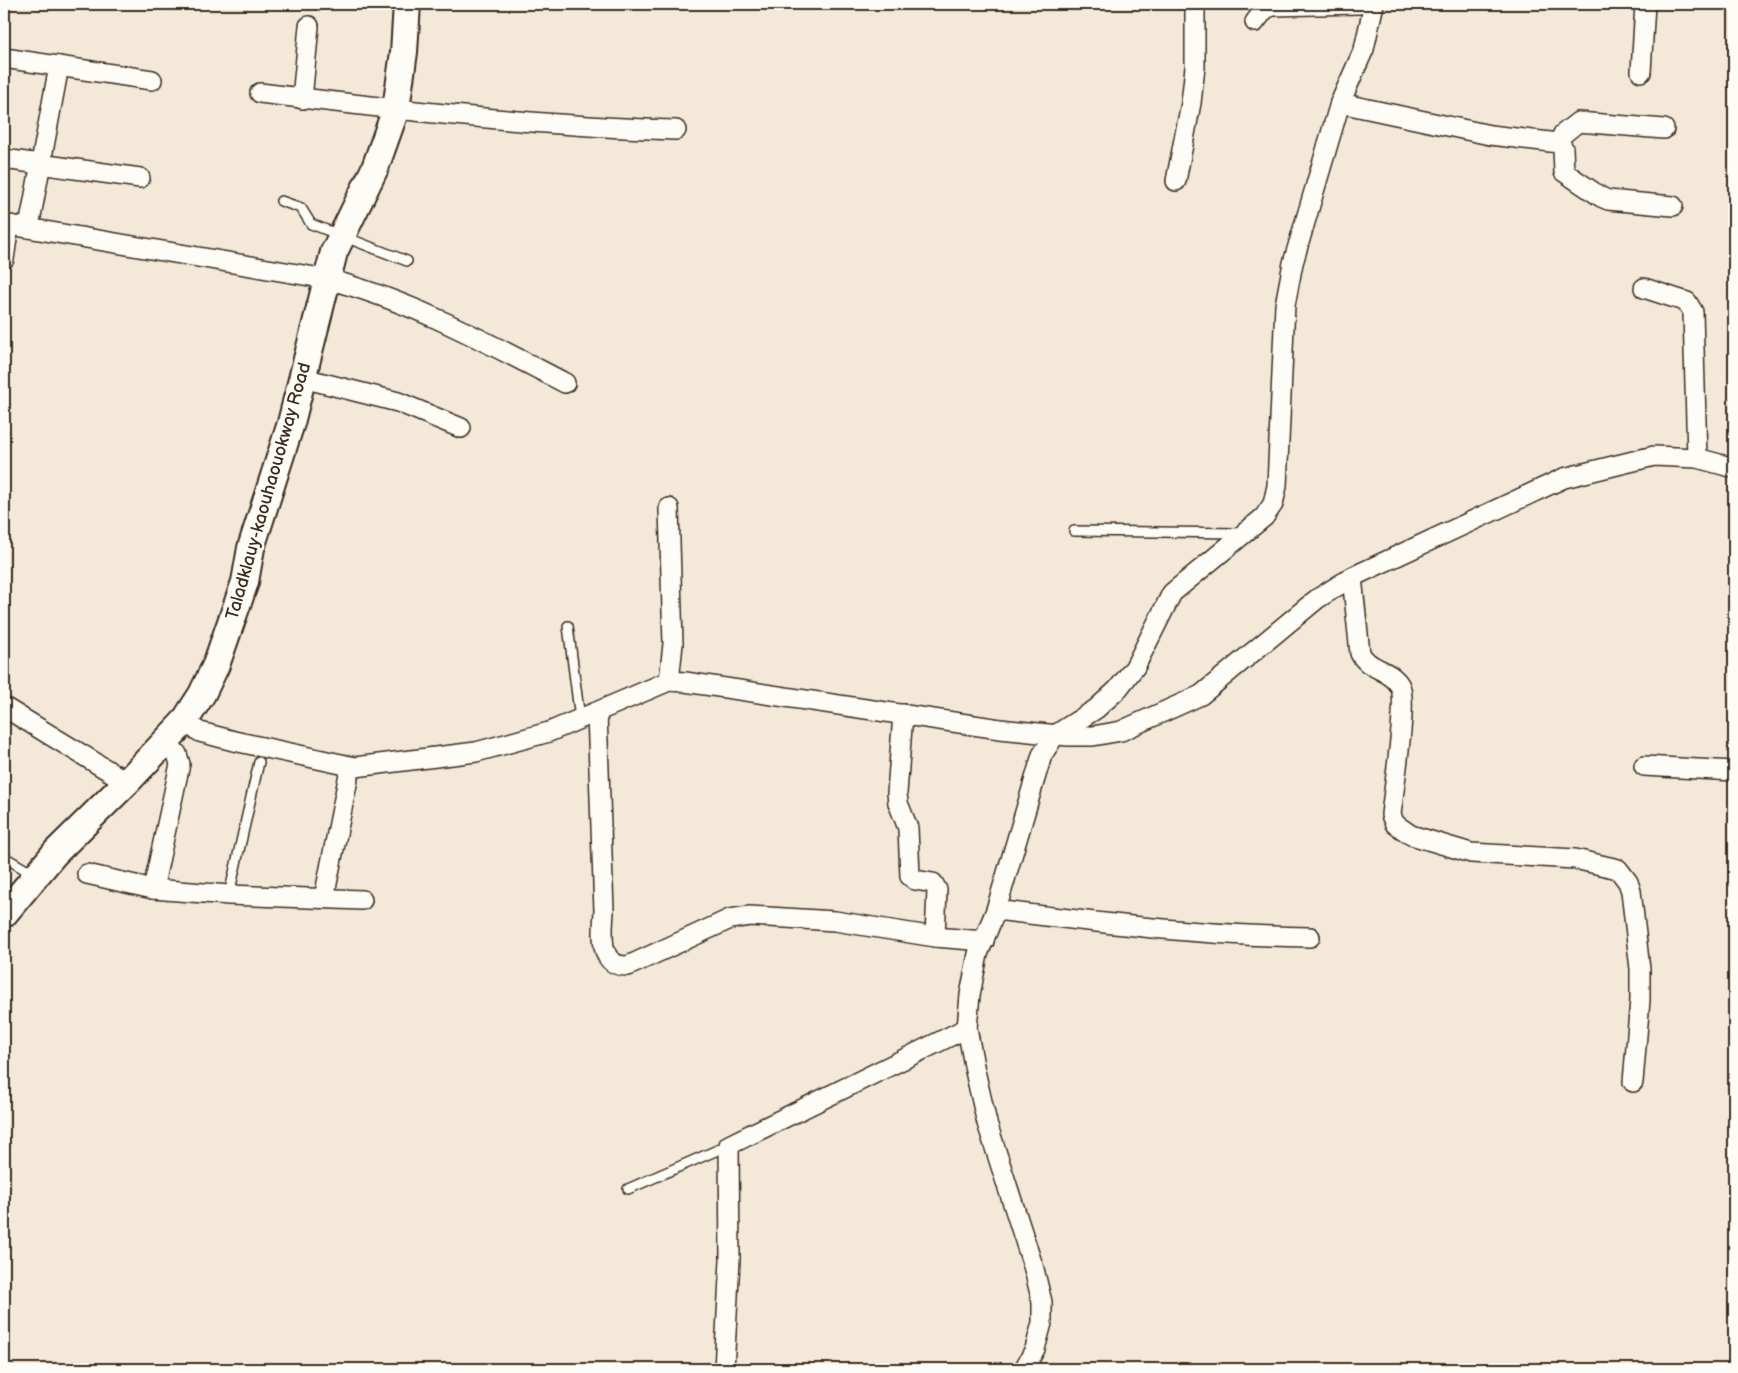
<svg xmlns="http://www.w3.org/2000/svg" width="1738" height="1373" viewBox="0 0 1738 1373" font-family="'Balsamiq Sans',sans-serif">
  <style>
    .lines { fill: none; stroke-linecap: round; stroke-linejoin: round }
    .lane-casing { stroke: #3b2a1e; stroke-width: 12 }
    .street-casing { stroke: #3b2a1e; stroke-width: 22 }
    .secondary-casing { stroke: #3b2a1e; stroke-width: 30 }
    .lane { stroke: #fdfcf7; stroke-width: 9 }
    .street { stroke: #fdfcf7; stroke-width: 19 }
    .secondary { stroke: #fdfcf7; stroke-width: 26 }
    .labels { text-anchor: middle; stroke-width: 5; stroke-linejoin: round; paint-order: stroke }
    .street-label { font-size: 18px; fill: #3b2a1e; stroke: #fdfcf7 }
  </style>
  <rect width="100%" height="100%" fill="#f4e9d8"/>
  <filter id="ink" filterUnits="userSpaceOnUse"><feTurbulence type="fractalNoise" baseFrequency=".02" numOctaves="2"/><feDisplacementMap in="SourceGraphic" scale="10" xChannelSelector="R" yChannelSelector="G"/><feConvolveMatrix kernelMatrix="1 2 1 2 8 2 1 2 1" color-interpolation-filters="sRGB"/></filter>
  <g filter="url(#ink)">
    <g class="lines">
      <!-- lane casing -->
      <g class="lane-casing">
        <g id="lane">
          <path d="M281 201 301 208 311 224 407 261"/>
          <path d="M1074 531 1241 533"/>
          <path d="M568 626 580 719"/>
          <path d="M4 857 33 874"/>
          <path d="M229 895 259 762"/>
          <path d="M628 1189 729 1145"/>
        </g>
      </g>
      <!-- street casing -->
      <g class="street-casing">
        <g id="street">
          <path d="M1255 22 1265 9 1273 6 1359 4"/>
          <path d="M4 58 152 80"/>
          <path d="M1641 72 1645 4"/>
          <path d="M260 93C399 110 537 126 676 130"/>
          <path d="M302 99 309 26"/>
          <path d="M1340 103 1490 135 1559 143 1563 148 1564 172 1601 197 1608 200 1673 206"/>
          <path d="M1559 143 1563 134 1578 122 1664 129"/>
          <path d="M4 159 140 178"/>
          <path d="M1176 181 1191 103 1195 67V4"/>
          <path d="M4 224 327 279C412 301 488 343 565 383"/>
          <path d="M29 227 59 66"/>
          <path d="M4 259 9 225"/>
          <path d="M1644 288 1687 302 1693 312 1697 458"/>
          <path d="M303 378 398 402 461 428"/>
          <path d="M1352 577 1360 653C1368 670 1391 669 1400 686 1408 702 1393 793 1391 815L1395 824 1411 835 1471 853 1575 859 1618 869 1628 882 1631 891 1640 969V1000L1633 1082"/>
          <path d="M669 681 673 644 669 508"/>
          <path d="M4 707 127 782"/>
          <path d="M597 713 604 911C603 932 597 967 628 966L730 919 750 916 835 921 935 937 984 941"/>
          <path d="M903 714 897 793 898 803 908 828 910 876 915 880 933 883 937 890 935 937"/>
          <path d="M184 722 200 732 234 741 355 767 476 752 549 732 669 681 685 682 1000 729 1068 736H1093L1121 731 1201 695 1317 599 1352 577 1564 478 1654 456 1697 458 1734 468"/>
          <path d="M1644 766 1734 771"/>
          <path d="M87 874 153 889 229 895 362 900"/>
          <path d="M153 889 180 764 177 754 166 742"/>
          <path d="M324 898 348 779"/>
          <path d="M996 910C1100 923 1205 936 1310 937"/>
          <path d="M724 1369 730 1260 729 1145 967 1028"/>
          <path d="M1024 1369 1035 1349 1042 1323V1302L1034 1269 987 1123 975 1071 967 1028 970 995 978 954 996 910 1042 755 1055 735 1096 709 1117 690 1135 667 1172 593 1264 517 1273 504 1277 486 1285 305 1293 263 1340 103 1364 49 1374 4"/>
        </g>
      </g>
      <!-- secondary casing -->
      <g class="secondary-casing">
        <path id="secondary" d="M4 914 55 853 127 782 184 722 202 694 216 665 245 582 251 548 291 423 334 252 375 168 396 109 404 52 407 4"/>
      </g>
      <!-- lane -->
      <use href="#lane" class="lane"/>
      <!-- street -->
      <use href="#street" class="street"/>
      <!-- secondary -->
      <use href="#secondary" class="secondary"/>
    </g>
  </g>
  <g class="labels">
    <!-- street labels -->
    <g class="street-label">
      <text transform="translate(268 491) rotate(-74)" y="6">Taladklauy-kaouhaouokway Road</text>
    </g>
  </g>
  <!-- margin -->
  <rect width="1738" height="1373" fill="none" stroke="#fdfcf7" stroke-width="20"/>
  <rect x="10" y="10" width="1718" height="1353" fill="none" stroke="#3b2a1e" stroke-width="2" filter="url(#ink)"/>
</svg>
